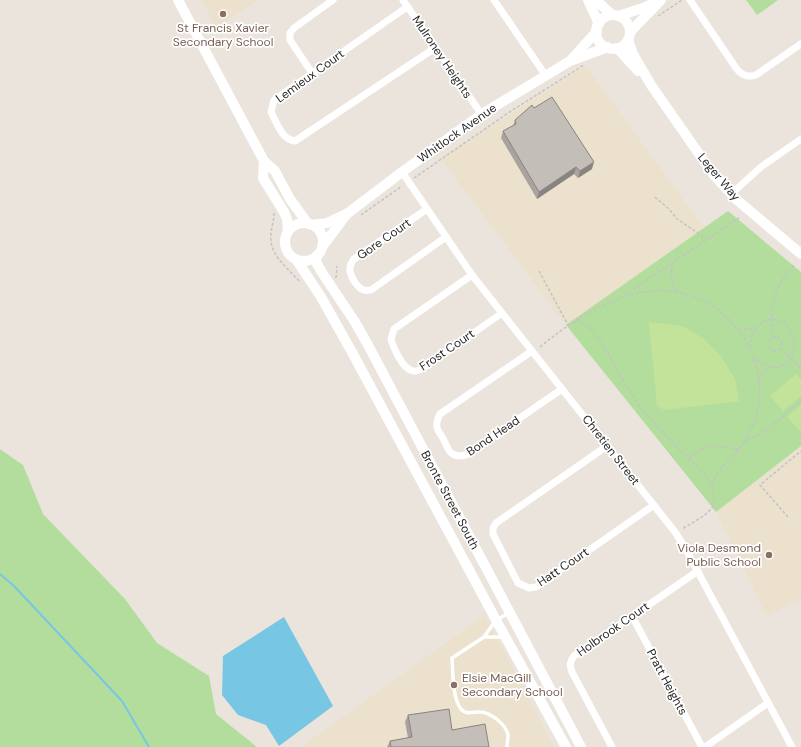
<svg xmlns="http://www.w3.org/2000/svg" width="801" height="747" viewBox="0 0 801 747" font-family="'DM Sans',sans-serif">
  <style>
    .education { fill: #ebe1cd }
    .green { fill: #b3dd9d }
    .pitch { fill: #c4e39a }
    .water { fill: #77c7e4 }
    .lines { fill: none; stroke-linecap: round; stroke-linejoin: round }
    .stream { stroke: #77c7e4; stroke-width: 2 }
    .path { stroke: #c3c3c3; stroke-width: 1.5; stroke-dasharray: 3 2; stroke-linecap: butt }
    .lane { stroke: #fff; stroke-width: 3.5 }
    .street { stroke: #fff; stroke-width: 7 }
    .secondary { stroke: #fff; stroke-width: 10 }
    .wall { fill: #a8a39e }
    .shaded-wall { fill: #888581 }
    .building { fill: #c3beb8; stroke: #888581 }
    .education-dot { fill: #8d6e63; stroke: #fff; stroke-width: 1.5 }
    .labels { text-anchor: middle; stroke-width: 3.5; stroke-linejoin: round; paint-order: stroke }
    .education-label { font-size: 12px; fill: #785e54; stroke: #fff }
    .street-label { font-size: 12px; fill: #292929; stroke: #fff }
  </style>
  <rect width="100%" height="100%" fill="#eae4dc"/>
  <!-- education -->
  <g class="education">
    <path d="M202 0H258L216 28Z"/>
    <path d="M586 66 704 228 566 325 440 158Z"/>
    <path d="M801 446V598L767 616 716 512Z"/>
    <path d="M485 615 554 747H301Z"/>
  </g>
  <!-- green -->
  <g class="green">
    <path d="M746 0H778L757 15Z"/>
    <path d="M728 211 801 272V446L716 512 566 325Z"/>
    <path d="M0 449 23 465 43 514 125 599 157 643 209 676 216 714 257 747H0Z"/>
  </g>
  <!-- pitch -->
  <g class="pitch">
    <path d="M649 322 682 326 703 338 720 355 735 379 739 401 664 410 657 405Z"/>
    <path d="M796 374 801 380V396L783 411 770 396Z"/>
    <path d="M801 405V430L800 431 787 417Z"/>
  </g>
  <!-- water -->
  <path class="water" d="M284 617 333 706 279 746 266 725 238 715 222 695 223 656Z"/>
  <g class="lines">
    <!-- stream -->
    <path class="stream" d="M0 574 14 586 122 701 149 747"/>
    <!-- path -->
    <g class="path">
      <path d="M658 16 682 0"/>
      <path d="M414 178 508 113 584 65"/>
      <path d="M655 197 669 209 677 219 707 239"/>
      <path d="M274 213C274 221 271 228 271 235 269 255 287 267 299 281"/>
      <path d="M361 215 402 186"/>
      <path d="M672 264C671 275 671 282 676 292"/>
      <path d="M539 271 568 325"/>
      <path d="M336 278 337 266"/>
      <path d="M625 295 740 217"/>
      <path d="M578 319 593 332 601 341 626 386 643 411 673 443 697 466 712 484"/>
      <path d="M739 329H755"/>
      <path d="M773 337C769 305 773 288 795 264"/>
      <circle cx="775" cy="344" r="7"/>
      <path d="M540 347C573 320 608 296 652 291 722 284 779 359 753 425 748 437 740 448 732 458 728 462 722 466 719 471 716 475 712 482 712 487 712 496 717 503 710 510 704 517 690 524 682 529"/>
      <path d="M750 347C751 335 755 326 767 320 772 318 776 319 781 321 801 330 798 374 769 366 763 365 758 361 753 357"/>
      <path d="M780 348 801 368"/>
      <path d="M759 379 764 372 770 367"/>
      <path d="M744 442 767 430 801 401"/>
      <path d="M689 458C710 442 714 446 739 449"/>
      <path d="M788 517 760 485 801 451"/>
    </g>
    <!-- lane -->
    <g class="lane">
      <path d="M484 637H503"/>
      <path d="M507 747C507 743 508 739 508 735 506 724 491 713 481 712 474 711 467 716 461 709 452 698 453 671 452 658L484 637 496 620 509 613"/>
    </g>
    <!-- street -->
    <g class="street">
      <path d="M403 0 482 115"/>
      <path d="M494 0 546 76"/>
      <path d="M690 0 736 68C741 75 747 78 756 75L801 44"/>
      <path d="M407 7 274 100 271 112C277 123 281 139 295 141L435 48"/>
      <path d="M312 73 290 40V33L294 28 333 0"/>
      <path d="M402 172 472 275 675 532 684 546 792 747"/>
      <path d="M731 194 761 167 801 139"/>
      <path d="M427 209 354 259C352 262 350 264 350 268 349 275 357 288 364 290 366 291 368 290 371 290L446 237"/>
      <path d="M472 275 394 329 391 339C393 347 403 370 413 371 416 372 419 370 422 369L502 313"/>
      <path d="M532 351 440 414C438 418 436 422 437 427 437 430 441 435 443 438 448 450 451 459 466 455L562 389"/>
      <path d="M607 446 496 523 493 528V534L518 583 529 588 536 587 654 505"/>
      <path d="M632 616 702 747"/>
      <path d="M612 747 572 672C569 665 570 661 574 656L698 571"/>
      <path d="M705 747 768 703"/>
    </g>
    <!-- secondary -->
    <g class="secondary">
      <path d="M178 0 264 161 275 171 290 199 308 224"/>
      <path d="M588 0 599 24"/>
      <path d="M596 0 612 15"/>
      <circle cx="613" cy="32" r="17"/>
      <path d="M618 16 643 8 654 3"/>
      <path d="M630 32 661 0"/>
      <path d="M628 40 633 54 651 85 713 174 737 200 801 254"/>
      <path d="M617 48 638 71"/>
      <path d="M571 60 597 31"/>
      <path d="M264 161 263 178 284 212 287 219 288 232"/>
      <circle cx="304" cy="242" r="19"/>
      <path d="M312 225 327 223 348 213 402 172 482 114 570 61 608 47"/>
      <path d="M322 247 346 215"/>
      <path d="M317 255 316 262 321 271 355 322 368 345 581 747"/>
      <path d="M296 259 321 297 353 354 496 620 566 747"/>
    </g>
  </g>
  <!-- wall -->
  <g class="wall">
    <path d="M534 108 592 169 578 178 574 174 537 199 501 138 503 131 513 126 515 120Z"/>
    <path d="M408 715 452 730 489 747H387L390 741 408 738 405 722Z"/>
  </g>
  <!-- shaded-wall -->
  <g class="shaded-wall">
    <path d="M594 162 592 169 578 178 580 171Z"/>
    <path d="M576 167 574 174 537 199 539 192Z"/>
  </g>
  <!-- building -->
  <g class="building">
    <path d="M552 97 594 162 580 171 576 167 539 192 503 131 516 124 515 120 532 105 534 108Z"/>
    <path d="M449 709 452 730 485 724 489 747H391L390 741 412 737 408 715Z"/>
  </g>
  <!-- markers -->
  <g class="education-dot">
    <circle cx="223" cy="14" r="4"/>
    <circle cx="769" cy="555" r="4"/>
    <circle cx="454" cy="685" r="4"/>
  </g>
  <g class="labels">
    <!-- education labels -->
    <g class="education-label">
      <text x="223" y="32">St Francis Xavier<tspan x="223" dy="14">Secondary School</tspan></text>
      <text x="761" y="552" text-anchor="end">Viola Desmond<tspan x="761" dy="14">Public School</tspan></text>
      <text x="462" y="682" text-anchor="start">Elsie MacGill<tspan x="462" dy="14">Secondary School</tspan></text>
    </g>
    <!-- street labels -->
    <g class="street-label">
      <text transform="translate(442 57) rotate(56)" y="4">Mulroney Heights</text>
      <text transform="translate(310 76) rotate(-36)" y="4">Lemieux Court</text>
      <text transform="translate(457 133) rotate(-35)" y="4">Whitlock Avenue</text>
      <text transform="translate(719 177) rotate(50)" y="4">Leger Way</text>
      <text transform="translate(384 239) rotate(-35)" y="4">Gore Court</text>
      <text transform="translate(447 350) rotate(-34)" y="4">Frost Court</text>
      <text transform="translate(493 436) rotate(-34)" y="4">Bond Head</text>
      <text transform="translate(611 450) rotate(52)" y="4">Chretien Street</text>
      <text transform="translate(450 500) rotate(62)" y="4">Bronte Street South</text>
      <text transform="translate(563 567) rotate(-34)" y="4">Hatt Court</text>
      <text transform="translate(613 629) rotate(-35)" y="4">Holbrook Court</text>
      <text transform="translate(667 682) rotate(62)" y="4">Pratt Heights</text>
    </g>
  </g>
</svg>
